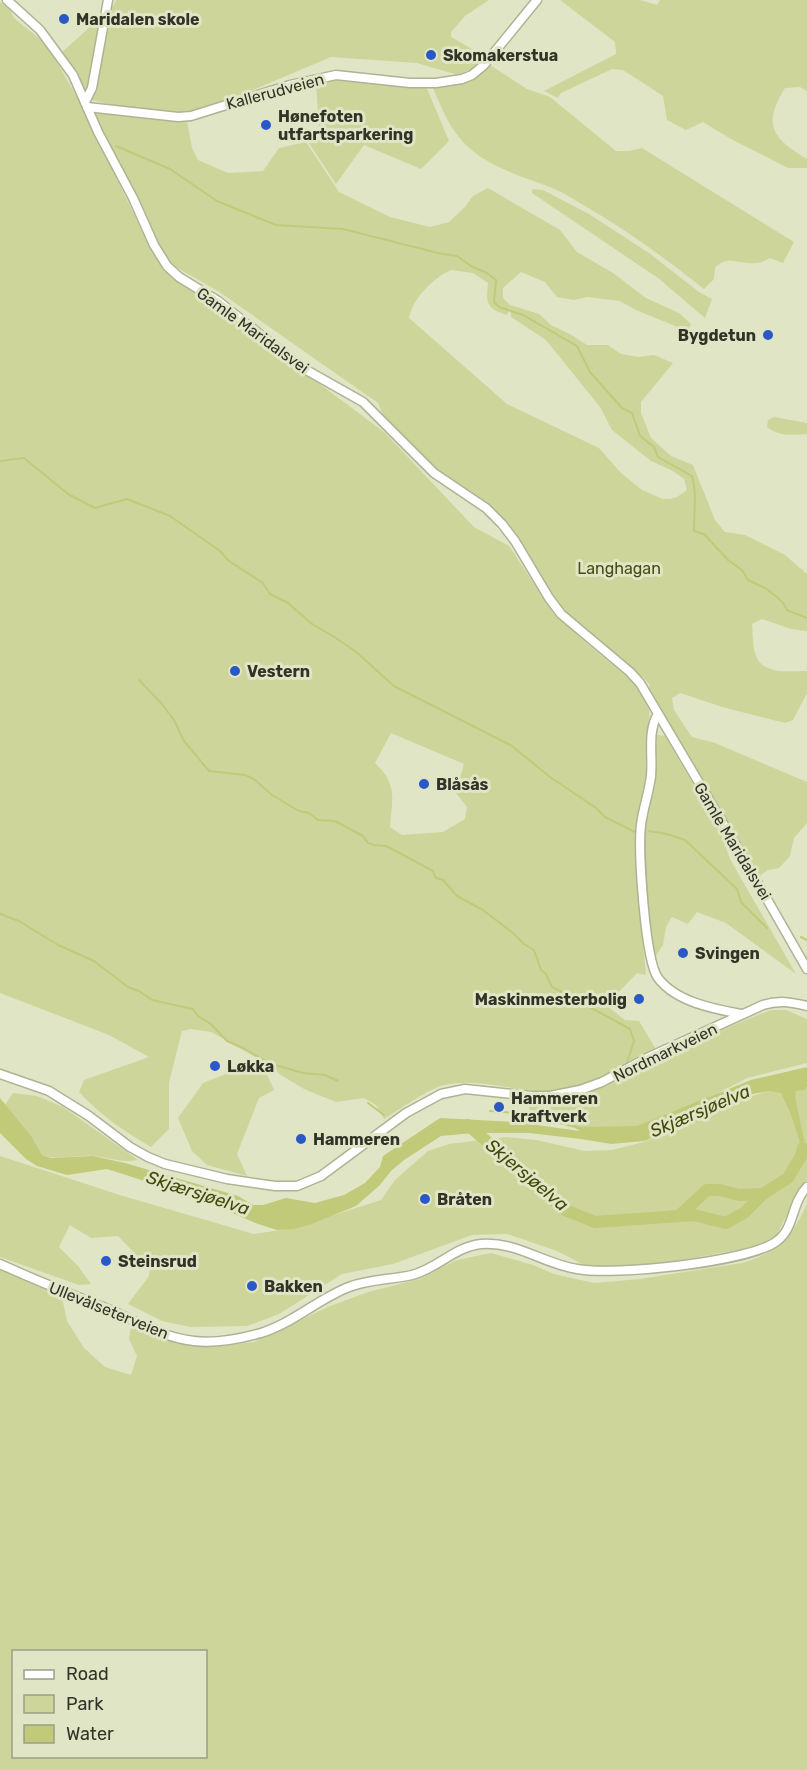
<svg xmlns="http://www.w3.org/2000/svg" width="807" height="1770" viewBox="0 0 807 1770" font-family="Rubik,sans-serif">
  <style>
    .green { fill: #cdd59a; fill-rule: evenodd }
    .water { fill: #c0ca79 }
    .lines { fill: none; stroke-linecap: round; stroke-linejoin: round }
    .stream { stroke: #c0ca79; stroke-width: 2 }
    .river { stroke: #c0ca79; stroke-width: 12 }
    .minor-casing { stroke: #afb395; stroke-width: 11 }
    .minor { stroke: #fff; stroke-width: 8 }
    .poi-dot { fill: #2b58c7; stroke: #e0e5c6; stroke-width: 2 }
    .labels { text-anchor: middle; stroke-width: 6; stroke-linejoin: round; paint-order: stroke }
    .poi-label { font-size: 16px; font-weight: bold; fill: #323327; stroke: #e0e5c6; text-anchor: start }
    .street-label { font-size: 16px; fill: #323327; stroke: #e0e5c6 }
    .park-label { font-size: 16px; fill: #484d11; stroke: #e0e5c6 }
    .water-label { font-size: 18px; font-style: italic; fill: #44490b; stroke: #e0e5c6 }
  </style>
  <rect width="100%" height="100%" fill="#e0e5c6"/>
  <!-- green -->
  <g class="green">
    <path d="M116 0H489L465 16 451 32V37L486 57 477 66 458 75 417 63 331 57 189 117 162 116 83 98 59 55 114 5Z"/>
    <path d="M560 0H640L657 5 660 0H807V91L800 87 785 88C762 125 772 138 807 159V168H788L731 139 703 122 686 130 667 120 663 96 623 70 612 69 561 93 558 98 544 91 616 54 615 42Z"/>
    <path d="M0 2 8 6 14 18 47 45 77 97 145 237 168 271 384 432 474 527 509 546 554 614 586 643 632 681 649 705 650 773 641 815V921L646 975 637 973 606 1005 625 1020 639 1021 657 1051C627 1065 596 1084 563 1090 523 1096 483 1076 444 1085 428 1089 399 1110 384 1119L376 1105 364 1098 336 1102 304 1089 281 1075 270 1065 211 1032 191 1029 182 1031 169 1083V1129L151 1147C124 1131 100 1115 79 1092L84 1080 149 1057 109 1035 0 993ZM391 733 464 764 456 793 467 807 465 819 443 832 402 835 390 827C392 799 398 784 375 763Z"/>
    <path d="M487 63 527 89 550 97 616 151H629L642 148 794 242 783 263 770 258C766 260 761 263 756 263 740 265 728 254 715 268L714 279 704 289C666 259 627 230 585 206 576 201 566 194 557 190 523 176 482 167 458 136 446 121 439 101 431 84L460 83Z"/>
    <path d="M344 77 425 84 449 141 421 169 364 145 336 184 307 140 319 127 316 85Z"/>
    <path d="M89 107C121 117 153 121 187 121L192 148 198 160 228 173 263 171 279 148 306 142 339 192 390 217 430 227 449 222 465 207 473 196 488 188 560 230 577 252 613 273 646 298 679 313 691 324 689 329 685 330 636 310 620 301 587 297 574 300 557 297 545 282 521 272 503 288V298L510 305 539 314 551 325 570 334 587 345H608L621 354 638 357 654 355 673 363 641 402V413L651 438 671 456 693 465 715 520 725 532 745 535 785 555 807 574V631L791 629 762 619 752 624C753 634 752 649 757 658 765 675 792 671 807 671V693L793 720 785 723 722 707 680 693 672 698 674 710 692 737 715 743 807 782V823L794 838 790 856 779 868 768 870 758 877 647 691 650 685 643 677 634 680 561 613 494 515 430 464 385 420 378 403 218 291 174 266 154 238ZM451 270 473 273 488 283C486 304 486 308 507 315L510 307 511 317 546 340 600 407 612 430 651 461 673 471 684 479 687 490 677 497 670 499H663L642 490 621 473 599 448 507 404 409 318C413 298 433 278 451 270Z"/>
    <path d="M532 189 543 190 589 214 649 253 699 292 712 299 705 318 658 278 532 193Z"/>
    <path d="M774 417 807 423V434C791 435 780 437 767 427L768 420Z"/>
    <path d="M657 735 665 736 720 831 730 859 796 974 726 923 697 912 688 924 672 917 666 927 663 945 654 959 651 950 643 860 647 817 655 775Z"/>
    <path d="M771 1010H786L807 1019V1063L747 1078 660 1123 618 1131 575 1127 531 1116 528 1102C567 1099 601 1085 637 1069 682 1049 725 1027 771 1010Z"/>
    <path d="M237 1062 264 1068 274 1090 259 1098 237 1154 247 1176 207 1165 192 1151 178 1118 203 1083 236 1070Z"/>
    <path d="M807 1081V1180L799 1191 776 1236 754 1247 622 1271 584 1265 557 1251 507 1234 472 1235 393 1264 342 1274 279 1314 247 1326 190 1327 162 1321 128 1304 149 1276 150 1269 118 1236 91 1238 70 1225 59 1247 78 1266 91 1284 79 1285 0 1257V1156L123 1196 254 1234 293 1228 381 1200 395 1180 428 1151 449 1144 506 1137 536 1140 585 1151 612 1150 644 1142 755 1095Z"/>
    <path d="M13 1093 37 1096 63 1107 138 1160C122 1163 110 1158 95 1156 77 1154 59 1161 42 1155L32 1137 5 1105Z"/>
    <path d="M807 1204V1770H0V1268L61 1293 67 1321 84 1348 105 1367 131 1375 137 1356 129 1339 131 1326 166 1340 210 1347 254 1342 330 1306 368 1292 420 1279 457 1260 491 1253 533 1265 554 1274 594 1283 640 1279 742 1263C779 1252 791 1238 807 1204ZM14 1652H206V1756H14Z"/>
  </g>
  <!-- water -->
  <path class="water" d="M807 1067V1086L804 1090 796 1091 795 1097 806 1149 802 1163 796 1161 801 1145 790 1112 781 1093 770 1091 753 1094 698 1121 644 1141 611 1144 581 1139 529 1133H473L441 1136 404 1160 391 1171 380 1185 356 1206 309 1225 294 1229 277 1230 258 1224 195 1197 107 1169 67 1175 37 1166 26 1159 0 1133V1098L32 1137 42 1155 51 1158 93 1156 125 1163 238 1196 253 1205H263L286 1198 315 1203 344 1195 365 1183 380 1167 383 1156 440 1118 515 1122 580 1131 575 1128 528 1116 532 1113 545 1118 582 1127 637 1126 751 1080Z"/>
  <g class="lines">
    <!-- stream -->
    <g class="stream">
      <path d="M116 146 170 169 217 201 276 225 343 229 438 253 457 256 471 266 487 273 496 280 494 302 499 307 523 315 577 346 590 372 622 408 632 413 640 436 654 447 658 457 692 476C697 493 694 513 694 531L704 534 728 560 742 570 748 580 765 588 777 597 783 603 787 610 807 618"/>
      <path d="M0 461 24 458 68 494 95 508 127 499 170 516 220 551 229 561 263 583 270 594 288 603 312 624 333 636 355 651 394 686 512 746 550 777 596 808 605 817 635 832"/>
      <path d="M139 680 161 703 174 720 184 741 209 771 245 775 254 779 272 795 299 811 309 813 318 820 335 821 363 836 368 843 374 845 386 846 394 850 433 871 436 878 443 880 457 896 483 910 513 933 524 944 534 950 541 970 546 974 552 987 568 995 577 1005H586L630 1029 634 1041 627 1062"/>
      <path d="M649 831 667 834 685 840 737 889 741 902 767 928"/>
      <path d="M0 914 19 921 58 945 94 961 128 987 139 991 152 1000 193 1009 198 1016 211 1024 227 1041 245 1049 268 1063 303 1073 325 1075 338 1081"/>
      <path d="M801 937 807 940"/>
      <path d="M368 1103 384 1115"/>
      <path d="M490 1111 530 1114"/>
    </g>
    <!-- river -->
    <g class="river">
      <path d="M468 1125 565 1210 595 1222 694 1215 726 1223 744 1213 763 1194 788 1178 801 1156 803 1148"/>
      <path d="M679 1216 707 1190H720L739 1195 763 1194"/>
    </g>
    <!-- minor casing -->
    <g class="minor-casing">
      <g id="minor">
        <path d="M7 0 40 30 73 75 98 132 133 198 154 245 167 266 179 277 218 301 301 367 363 402 434 473 486 508 502 524 515 541 549 598 561 614 630 672 640 683 737 847 807 969"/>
        <path d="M85 102 92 88 108 0"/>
        <path d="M87 107 178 117 191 116 290 85 336 75 410 83H436L462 79 472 75 484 65 537 0"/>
        <path d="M658 714C647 731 653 756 651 776 649 793 643 808 641 825 638 851 645 960 658 978 676 1002 714 1009 741 1014"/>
        <path d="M0 1074 49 1091 89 1116 130 1147 148 1157 165 1164 227 1179 275 1186H297L321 1176 406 1113 441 1094 465 1089 531 1096H550L580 1090 602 1082 647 1058 763 1005C779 1000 791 1002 807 1006"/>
        <path d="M0 1264C37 1281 75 1296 113 1311 139 1323 165 1338 194 1341 216 1344 239 1339 261 1333 293 1323 318 1299 349 1287 369 1279 391 1280 412 1275 437 1269 454 1247 481 1244 516 1241 544 1264 577 1269 614 1276 750 1262 777 1241 795 1228 791 1203 807 1187"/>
      </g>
    </g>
    <!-- minor -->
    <use href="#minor" class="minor"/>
  </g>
  <!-- markers -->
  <g class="poi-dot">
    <circle cx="64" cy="19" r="6"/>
    <circle cx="431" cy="55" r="6"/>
    <circle cx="266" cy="125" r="6"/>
    <circle cx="768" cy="335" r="6"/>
    <circle cx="235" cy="671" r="6"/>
    <circle cx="424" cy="784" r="6"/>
    <circle cx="683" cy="953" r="6"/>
    <circle cx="639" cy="999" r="6"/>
    <circle cx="215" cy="1066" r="6"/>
    <circle cx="499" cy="1107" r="6"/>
    <circle cx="301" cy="1139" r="6"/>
    <circle cx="425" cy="1199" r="6"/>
    <circle cx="106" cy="1261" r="6"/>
    <circle cx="252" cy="1286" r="6"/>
  </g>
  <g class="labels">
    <!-- poi labels -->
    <g class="poi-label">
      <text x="76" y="25">Maridalen skole</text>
      <text x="443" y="61">Skomakerstua</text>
      <text x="278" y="122">Hønefoten<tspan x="278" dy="18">utfartsparkering</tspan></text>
      <text x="756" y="341" text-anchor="end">Bygdetun</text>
      <text x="247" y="677">Vestern</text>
      <text x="436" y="790">Blåsås</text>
      <text x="695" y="959">Svingen</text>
      <text x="627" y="1005" text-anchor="end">Maskinmesterbolig</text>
      <text x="227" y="1072">Løkka</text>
      <text x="511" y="1104">Hammeren<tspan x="511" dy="18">kraftverk</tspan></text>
      <text x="313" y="1145">Hammeren</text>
      <text x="437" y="1205">Bråten</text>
      <text x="118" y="1267">Steinsrud</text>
      <text x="264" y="1292">Bakken</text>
    </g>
    <!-- street labels -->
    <g class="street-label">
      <text transform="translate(275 91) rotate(-15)" y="6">Kallerudveien</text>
      <text transform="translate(253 330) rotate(36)" y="6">Gamle Maridalsvei</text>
      <text transform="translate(733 841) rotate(59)" y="6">Gamle Maridalsvei</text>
      <text transform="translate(665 1052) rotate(-26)" y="6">Nordmarkveien</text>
      <text transform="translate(109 1310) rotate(22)" y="6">Ullevålseterveien</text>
    </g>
    <!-- park labels -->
    <g class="park-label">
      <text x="619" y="574">Langhagan</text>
    </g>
    <!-- water labels -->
    <g class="water-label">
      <text transform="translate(700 1111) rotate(-23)" y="6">Skjærsjøelva</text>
      <text transform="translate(527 1175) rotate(40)" y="6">Skjersjøelva</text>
      <text transform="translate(198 1193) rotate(18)" y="6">Skjærsjøelva</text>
    </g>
  </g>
  <!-- legend -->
  <rect x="12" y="1650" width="195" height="108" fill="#e0e5c6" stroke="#9a9e86" stroke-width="1.5"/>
  <rect x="24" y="1670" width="30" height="9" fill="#ffffff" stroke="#9a9e86" stroke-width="1.5"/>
  <text x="66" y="1680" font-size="18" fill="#323327">Road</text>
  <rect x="24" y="1695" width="30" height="18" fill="#cdd59a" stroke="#9a9e86" stroke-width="1.5"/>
  <text x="66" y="1710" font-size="18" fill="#323327">Park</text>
  <rect x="24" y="1725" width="30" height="18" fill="#c0ca79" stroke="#9a9e86" stroke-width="1.5"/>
  <text x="66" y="1740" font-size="18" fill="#323327">Water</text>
</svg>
